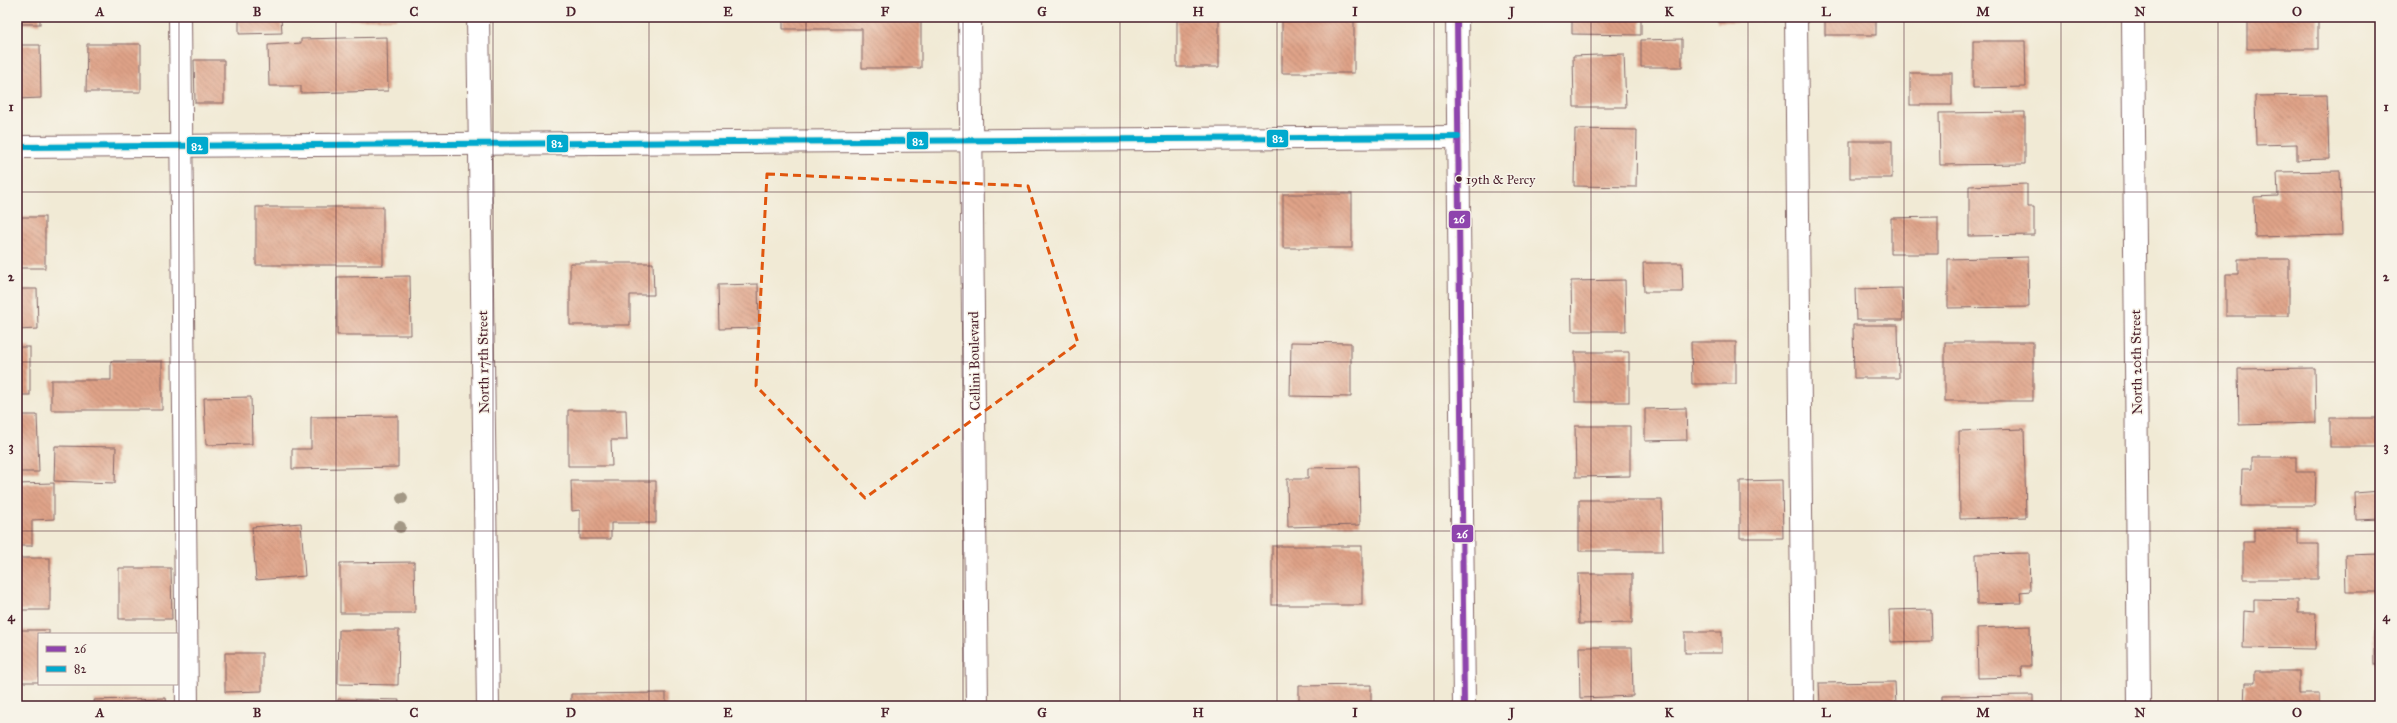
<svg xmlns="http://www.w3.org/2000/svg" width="2397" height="723" viewBox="0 0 2397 723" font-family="'IM FELL Great Primer',serif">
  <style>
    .building { fill: url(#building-back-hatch) }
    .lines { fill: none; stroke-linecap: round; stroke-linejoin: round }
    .minor-casing { stroke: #846666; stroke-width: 24 }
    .minor { stroke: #fff; stroke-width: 22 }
    .bus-1-casing { stroke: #f7f3e8; stroke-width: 9 }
    .bus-2-casing { stroke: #f7f3e8; stroke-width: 9 }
    .bus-1 { stroke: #8e44ad; stroke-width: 6 }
    .bus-2 { stroke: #00a9ce; stroke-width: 6 }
    .tree { fill: #a39885 }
    .marked { fill: none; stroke: #e0560e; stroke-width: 3; stroke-dasharray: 8 5; stroke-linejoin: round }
    .grid { fill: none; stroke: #4a1f2b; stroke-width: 1; stroke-opacity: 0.55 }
    .bus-dot { fill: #4a1f2b; stroke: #f7f3e8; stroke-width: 1.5 }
    .labels { text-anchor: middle; stroke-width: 3; stroke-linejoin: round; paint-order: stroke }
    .bus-label { font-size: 13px; fill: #4a1f2b; stroke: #f7f3e8; text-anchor: start }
    .street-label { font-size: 14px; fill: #4a1f2b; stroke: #f7f3e8 }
    .line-badge { stroke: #f7f3e8; stroke-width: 1.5 }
    .badge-label { font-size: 11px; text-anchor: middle; font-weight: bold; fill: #fff }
    .neatline { fill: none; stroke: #4a1f2b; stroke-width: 1.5 }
    .grid-label { font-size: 13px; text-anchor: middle; font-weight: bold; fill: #4a1f2b }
  </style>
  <defs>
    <pattern id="building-back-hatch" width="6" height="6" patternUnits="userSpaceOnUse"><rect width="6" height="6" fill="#dfa388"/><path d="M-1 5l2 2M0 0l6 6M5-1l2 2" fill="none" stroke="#b7846f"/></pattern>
  </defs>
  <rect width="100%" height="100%" fill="#f7f3e8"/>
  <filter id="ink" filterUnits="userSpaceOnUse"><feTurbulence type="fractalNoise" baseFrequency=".025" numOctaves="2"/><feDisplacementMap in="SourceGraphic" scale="8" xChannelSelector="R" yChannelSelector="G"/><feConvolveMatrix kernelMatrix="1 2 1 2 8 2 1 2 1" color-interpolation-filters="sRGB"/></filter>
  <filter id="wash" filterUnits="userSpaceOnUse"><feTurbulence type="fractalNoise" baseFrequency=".012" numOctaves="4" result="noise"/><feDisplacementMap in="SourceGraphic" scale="16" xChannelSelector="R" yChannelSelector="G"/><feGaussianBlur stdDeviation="0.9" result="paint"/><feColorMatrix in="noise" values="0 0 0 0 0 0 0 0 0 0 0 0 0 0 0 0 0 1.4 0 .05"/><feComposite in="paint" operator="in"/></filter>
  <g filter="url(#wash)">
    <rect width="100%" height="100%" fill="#f1ead5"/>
    <g id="blocks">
      <!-- building -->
      <g class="building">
        <rect x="17" y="17" width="23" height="7"/>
        <path d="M239 17H281L282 33 239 34Z"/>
        <path d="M329 17H396V19L329 20Z"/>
        <path d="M783 17H921V68H862V29H783Z"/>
        <path d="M1572 17H1641V35L1572 34Z"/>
        <path d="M1718 17H1766V21L1718 22Z"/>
        <rect x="1825" y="17" width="51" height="18"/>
        <rect x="2247" y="17" width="71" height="32"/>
        <rect x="1282" y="18" width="72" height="55"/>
        <path d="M1219 19V67H1177V20Z"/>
        <path d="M387 37 388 91 301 93V86H269L268 45 301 43V39Z"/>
        <path d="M1682 39V67H1641V40Z"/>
        <path d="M1973 41H2025L2026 87 1973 88Z"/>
        <path d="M87 44H141V92H86Z"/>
        <path d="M17 45H40L41 98 17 99Z"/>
        <path d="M1624 54 1626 107H1574L1573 56Z"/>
        <path d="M194 60H224V103H195Z"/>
        <rect x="1910" y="73" width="42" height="32"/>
        <path d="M2327 95 2329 159 2297 160V144L2256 145 2255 96Z"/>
        <path d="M2025 112V164L1940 165 1939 113Z"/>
        <path d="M1575 129 1637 130 1636 187 1574 186Z"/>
        <rect x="1850" y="141" width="42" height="37"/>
        <path d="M2340 171 2342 235 2255 237 2254 197 2278 196 2277 172Z"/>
        <path d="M2027 184V207H2034V235L1969 236V186Z"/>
        <rect x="1283" y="194" width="69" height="54"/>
        <rect x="256" y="207" width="127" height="58"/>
        <rect x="17" y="217" width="28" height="51"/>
        <path d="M1938 217V254H1891V218Z"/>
        <path d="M2028 257 2029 307 1948 308V259Z"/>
        <path d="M2238 259H2289V316H2226V274H2238Z"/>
        <path d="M570 263H653L654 295H630V325H570Z"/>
        <path d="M1643 263H1682L1683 292H1644Z"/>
        <path d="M17 274H20V289H37L38 329 17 330Z"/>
        <path d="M410 276 411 335H337V277Z"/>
        <path d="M1625 280 1626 331H1572L1571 281Z"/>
        <path d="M758 284 759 328 719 329 718 285Z"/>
        <path d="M1902 288 1903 320H1856L1855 289Z"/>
        <path d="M1853 325H1898L1899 378H1854Z"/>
        <path d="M1291 342 1351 343V397L1290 396Z"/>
        <path d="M1691 342H1736V384H1692Z"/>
        <rect x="1945" y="342" width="88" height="59"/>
        <rect x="17" y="347" width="13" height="48"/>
        <rect x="1575" y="352" width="54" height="50"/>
        <path d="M111 361H162V410H51V380H111Z"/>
        <path d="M2315 368 2316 423 2239 425 2238 369Z"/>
        <path d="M251 397 252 444 206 445 204 398Z"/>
        <path d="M1686 408 1687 440 1645 441V409Z"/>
        <path d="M568 410H626L627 440H611L612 466H568Z"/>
        <path d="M17 415H37L39 472H17Z"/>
        <path d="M398 416V467L292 469V449H311V417Z"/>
        <rect x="2330" y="418" width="50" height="29"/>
        <path d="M1575 426H1630V476L1576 477Z"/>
        <path d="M2024 429 2026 517 1960 519 1959 431Z"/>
        <path d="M55 446 116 447 115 483 54 481Z"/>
        <path d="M2252 457H2296V472H2316L2315 506H2241L2242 469H2252Z"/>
        <path d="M1359 467 1360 525 1288 527 1287 479H1308V468Z"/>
        <path d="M1782 480 1783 538H1740V481Z"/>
        <path d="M571 481H656V523H611V539H580V510L572 511Z"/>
        <path d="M54 483V519L32 520V546H17V484Z"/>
        <path d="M2380 491V519L2356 520 2355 493Z"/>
        <path d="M1579 500H1662L1663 551H1579Z"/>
        <path d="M301 523 305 576 256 580 252 527Z"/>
        <path d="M2254 529H2298V544H2318V579H2243V542H2254Z"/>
        <rect x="1272" y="546" width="90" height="59"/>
        <path d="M2029 553 2030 591 2020 592 2021 603 1977 604 1976 554Z"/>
        <path d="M2380 554V592H2346L2345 555Z"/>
        <rect x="17" y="558" width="33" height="52"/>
        <path d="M414 562 415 613H340V563Z"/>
        <path d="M119 568H171L172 619H119Z"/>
        <path d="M1578 574H1632V623L1579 624Z"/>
        <path d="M2254 599 2298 600V613H2316L2315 649 2243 648 2244 611 2254 612Z"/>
        <path d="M1931 609 1932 641 1890 642 1889 610Z"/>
        <rect x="2374" y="625" width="6" height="39"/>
        <path d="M2030 626 2031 666H2021L2022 677 1978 678 1977 628Z"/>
        <path d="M17 630H49V634H39V682H17Z"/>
        <path d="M339 630H399L398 685 338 684Z"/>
        <rect x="1685" y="632" width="37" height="21"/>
        <path d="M1579 647H1632L1633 696 1580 698Z"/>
        <path d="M225 653H262V691L225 692Z"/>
        <path d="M2255 671H2299V694H2319V706H2244L2245 683H2255Z"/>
        <path d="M1895 682 1896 706H1820L1819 683Z"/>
        <path d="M1371 685V706H1299V686Z"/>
        <rect x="2377" y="687" width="3" height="19"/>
        <path d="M666 693V706H571V694Z"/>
        <path d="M2033 695V706H1942V696Z"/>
        <path d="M166 698 167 706H95L94 700Z"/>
        <path d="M338 699 399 700 398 706H338Z"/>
        <path d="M1790 703V706H1738V705Z"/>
      </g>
    </g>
  </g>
  <g filter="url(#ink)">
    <use href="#blocks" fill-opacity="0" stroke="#846666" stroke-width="1"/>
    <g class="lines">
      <!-- minor casing -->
      <g class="minor-casing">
        <g id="minor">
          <path d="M180 17 187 706"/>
          <path d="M478 17 488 706"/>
          <path d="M970 17 977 706"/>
          <path d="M1457 17 1464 706"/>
          <path d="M1796 17 1803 706"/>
          <path d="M2133 17 2139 706"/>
          <path d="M17 147 1458 137"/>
        </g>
      </g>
      <!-- minor -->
      <use href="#minor" class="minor"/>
      <!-- bus-1 casing -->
      <g class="bus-1-casing">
        <path id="bus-1" d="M1457 17 1464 706"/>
      </g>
      <!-- bus-2 casing -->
      <g class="bus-2-casing">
        <path id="bus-2" d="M17 147 1458 137"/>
      </g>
      <!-- bus-1 -->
      <use href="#bus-1" class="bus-1"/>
      <!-- bus-2 -->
      <use href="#bus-2" class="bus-2"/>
    </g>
    <!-- trees -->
    <g class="tree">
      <circle cx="402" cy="498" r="6"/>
      <circle cx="400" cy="527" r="6"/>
    </g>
  </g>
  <!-- marked area -->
  <path class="marked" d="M767 174 1028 186 1078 343 865 498 756 386Z"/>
  <!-- grid -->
  <path class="grid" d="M179 17V706M336 17V706M493 17V706M649 17V706M806 17V706M963 17V706M1120 17V706M1277 17V706M1434 17V706M1591 17V706M1748 17V706M1904 17V706M2061 17V706M2218 17V706M17 192H2380M17 362H2380M17 531H2380"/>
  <!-- markers -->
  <circle class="bus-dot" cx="1459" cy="179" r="3.5"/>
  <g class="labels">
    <!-- bus labels -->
    <g class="bus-label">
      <text x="1466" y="184">19th &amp; Percy</text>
    </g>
    <!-- street labels -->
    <g class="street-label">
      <text transform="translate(974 361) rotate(-91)" y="5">Cellini Boulevard</text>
      <text transform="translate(483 362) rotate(-91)" y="5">North 17th Street</text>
      <text transform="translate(2136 362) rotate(-91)" y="5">North 20th Street</text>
    </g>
  </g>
  <g class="line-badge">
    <rect x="1266" y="129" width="23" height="19" rx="4" fill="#00a9ce"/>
    <rect x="906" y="131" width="23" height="19" rx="4" fill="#00a9ce"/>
    <rect x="546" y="134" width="23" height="19" rx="4" fill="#00a9ce"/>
    <rect x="186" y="136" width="23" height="19" rx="4" fill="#00a9ce"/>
    <rect x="1448" y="210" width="23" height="19" rx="4" fill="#8e44ad"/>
    <rect x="1451" y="524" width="23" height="19" rx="4" fill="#8e44ad"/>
  </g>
  <g class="badge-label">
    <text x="1278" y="142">82</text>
    <text x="918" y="145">82</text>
    <text x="557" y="147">82</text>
    <text x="197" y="150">82</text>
    <text x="1459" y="223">26</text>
    <text x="1462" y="538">26</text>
  </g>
  <!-- margin -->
  <rect width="2397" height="723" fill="none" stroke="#f7f3e8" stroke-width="44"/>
  <!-- legend -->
  <rect x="38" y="633" width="140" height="52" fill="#f7f3e8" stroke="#b29e9c"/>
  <rect x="46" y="646" width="20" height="6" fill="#8e44ad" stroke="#b29e9c"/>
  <text x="74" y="653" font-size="12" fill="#4a1f2b">26</text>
  <rect x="46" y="666" width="20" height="6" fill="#00a9ce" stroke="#b29e9c"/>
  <text x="74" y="673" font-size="12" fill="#4a1f2b">82</text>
  <rect x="22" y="22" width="2353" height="679" class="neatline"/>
  <g class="grid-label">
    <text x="100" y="16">A</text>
    <text x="257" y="16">B</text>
    <text x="414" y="16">C</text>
    <text x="571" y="16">D</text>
    <text x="728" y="16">E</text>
    <text x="885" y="16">F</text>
    <text x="1042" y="16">G</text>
    <text x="1198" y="16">H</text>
    <text x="1355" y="16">I</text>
    <text x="1512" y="16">J</text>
    <text x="1669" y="16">K</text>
    <text x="1826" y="16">L</text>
    <text x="1983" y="16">M</text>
    <text x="2140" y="16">N</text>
    <text x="2297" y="16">O</text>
    <text x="11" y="111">1</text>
    <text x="2386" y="111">1</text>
    <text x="11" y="281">2</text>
    <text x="2386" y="281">2</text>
    <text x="11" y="451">3</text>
    <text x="2386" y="451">3</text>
    <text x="11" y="621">4</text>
    <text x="2386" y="621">4</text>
    <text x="100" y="717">A</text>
    <text x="257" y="717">B</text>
    <text x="414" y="717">C</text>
    <text x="571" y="717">D</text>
    <text x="728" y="717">E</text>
    <text x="885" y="717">F</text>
    <text x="1042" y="717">G</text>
    <text x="1198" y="717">H</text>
    <text x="1355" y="717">I</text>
    <text x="1512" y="717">J</text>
    <text x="1669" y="717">K</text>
    <text x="1826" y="717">L</text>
    <text x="1983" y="717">M</text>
    <text x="2140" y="717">N</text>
    <text x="2297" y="717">O</text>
  </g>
</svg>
